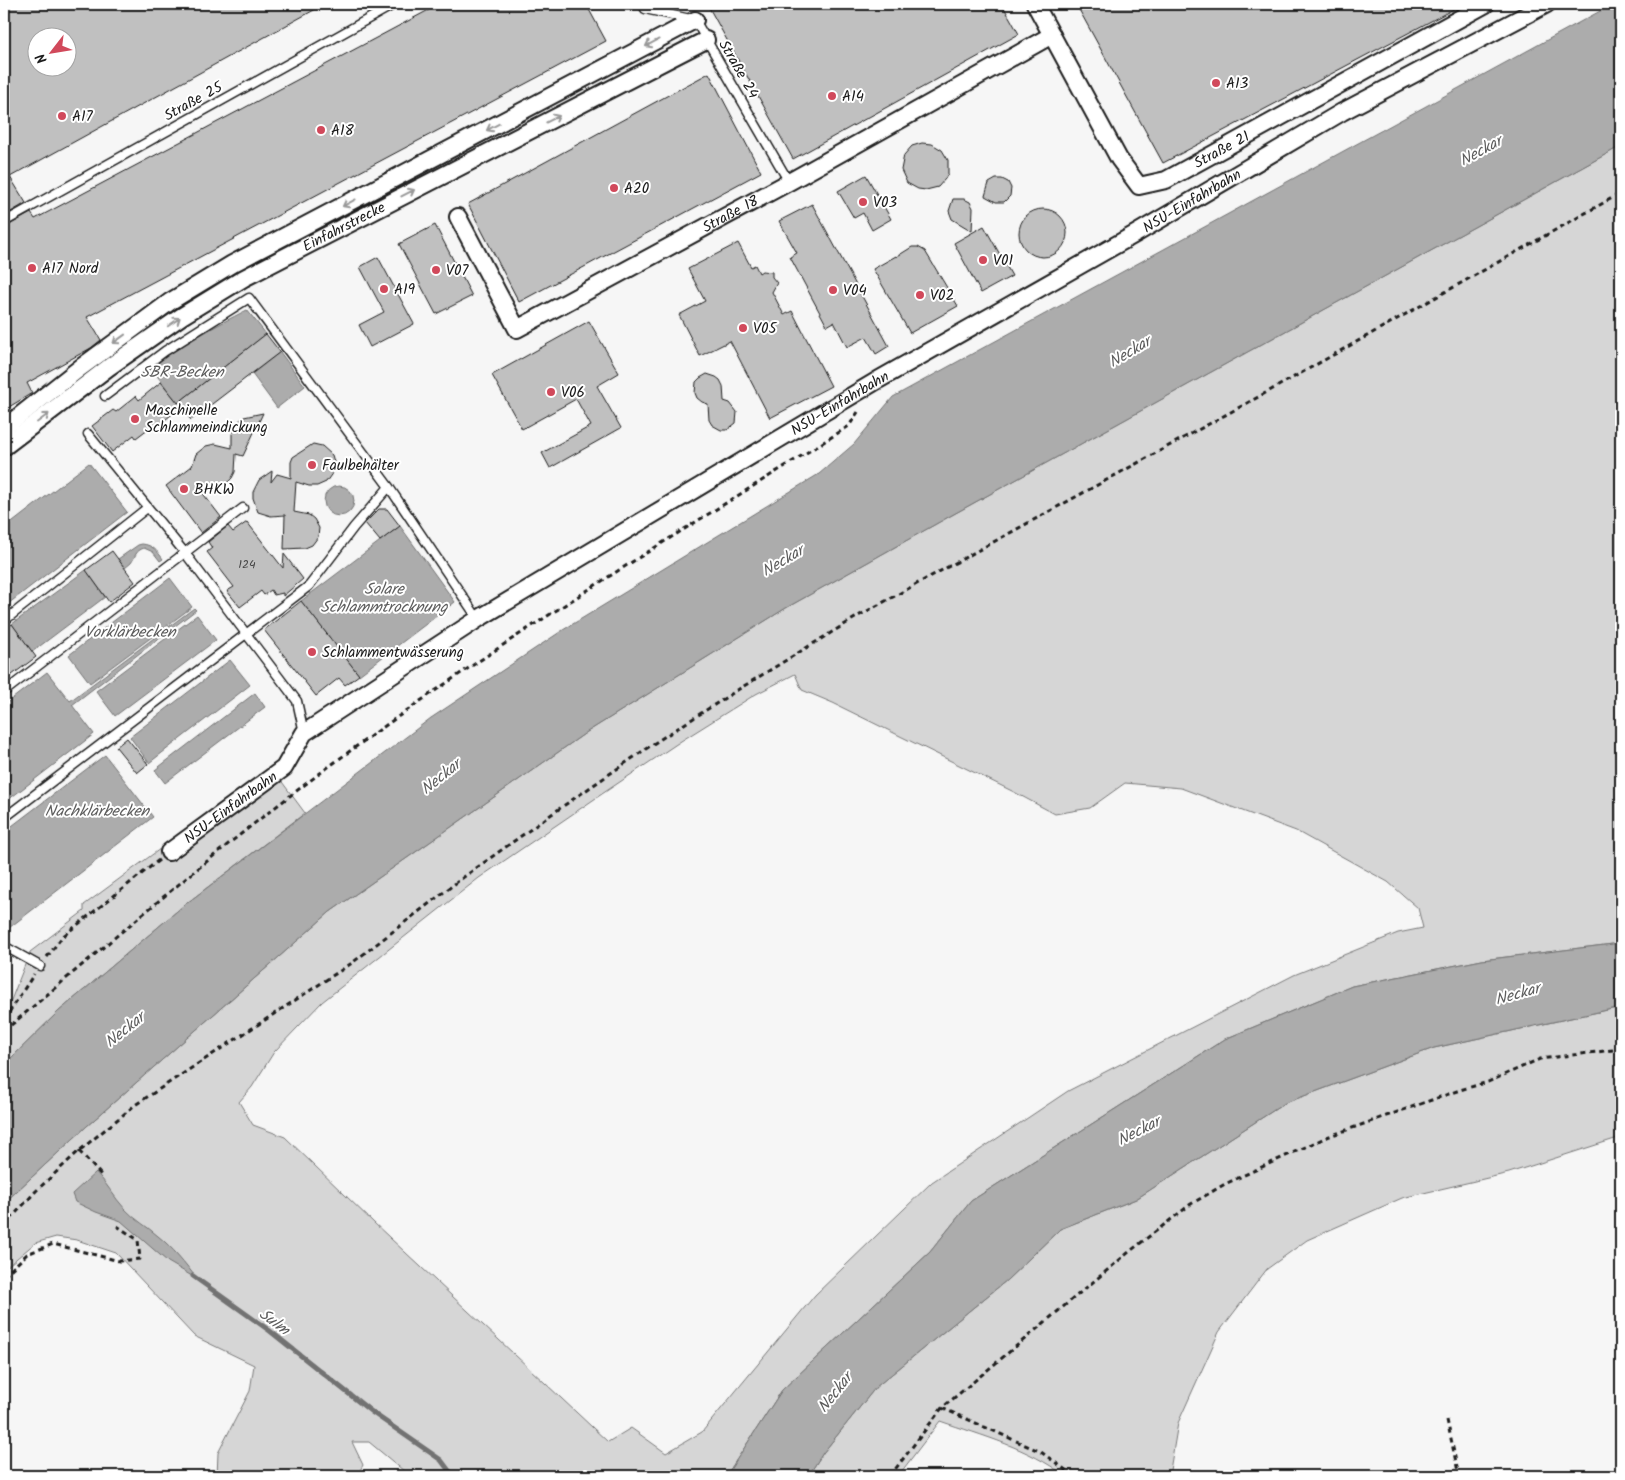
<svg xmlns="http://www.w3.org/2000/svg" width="1625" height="1480" viewBox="0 0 1625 1480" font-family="Kalam,sans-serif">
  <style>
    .green { fill: #d6d6d6; stroke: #797979; fill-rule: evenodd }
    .water { fill: #acacac; stroke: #727272 }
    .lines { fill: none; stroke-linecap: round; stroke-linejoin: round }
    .stream { stroke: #727272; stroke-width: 5 }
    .building { fill: #c0c0c0; stroke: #1c1c1c; fill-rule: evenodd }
    .service-casing { stroke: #1c1c1c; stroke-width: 11 }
    .minor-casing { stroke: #1c1c1c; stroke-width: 20 }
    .path { stroke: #1c1c1c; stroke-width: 3; stroke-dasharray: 5 4; stroke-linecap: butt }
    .service { stroke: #fff; stroke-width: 8 }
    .minor { stroke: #fff; stroke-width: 16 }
    .oneway { stroke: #999 }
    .poi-dot { fill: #d1495b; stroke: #fff; stroke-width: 2 }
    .labels { text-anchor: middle; stroke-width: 4; stroke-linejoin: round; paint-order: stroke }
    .number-label { font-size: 12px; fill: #454545 }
    .street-label { font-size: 15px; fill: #1c1c1c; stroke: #fff }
    .poi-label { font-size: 15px; fill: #1c1c1c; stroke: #fff; text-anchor: start }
    .water-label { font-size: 16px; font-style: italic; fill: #5d5d5d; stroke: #fff }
  </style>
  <rect width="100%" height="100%" fill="#f6f6f6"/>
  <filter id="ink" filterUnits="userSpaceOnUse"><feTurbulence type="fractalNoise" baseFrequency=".02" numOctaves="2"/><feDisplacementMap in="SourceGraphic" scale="10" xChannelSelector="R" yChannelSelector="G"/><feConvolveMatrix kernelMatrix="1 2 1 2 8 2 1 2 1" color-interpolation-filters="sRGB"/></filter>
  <g filter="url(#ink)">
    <!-- green -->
    <g class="green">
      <path d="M1621 146V943L1482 960 1352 986 1225 1039 971 1201 930 1252 782 1390 726 1476H410L369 1442H352L363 1465 357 1476H217L218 1453 250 1391 254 1365 194 1336 116 1253 77 1240 56 1237 35 1243 4 1269V1203L87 1126 330 912 587 732 786 608 952 515ZM795 674 802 690 833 703 1014 792 1055 814 1090 808 1125 783 1181 788 1296 831 1388 882 1418 908 1423 928 1398 933 1294 975 1068 1091 932 1182 815 1295 702 1432 666 1453 631 1428 608 1442 374 1223 285 1137 253 1125 239 1102 252 1087 274 1052 322 1002 479 878 596 798 681 741 756 694Z"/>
      <path d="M271 767 305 813 183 906 58 1012 4 1065V1018L30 952 84 911V905Z"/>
      <path d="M1621 1007V1137L1509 1173 1402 1198 1307 1240 1267 1269 1219 1332 1178 1423 1169 1476H1065C1029 1448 983 1436 940 1421L898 1476H808L823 1453 876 1387 1007 1280 1060 1229 1136 1199 1285 1103 1434 1048Z"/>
    </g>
    <!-- water -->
    <g class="water">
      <path d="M1613 4H1621V146L952 515 786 608 587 732 330 912 87 1126 4 1203V1065L58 1012 183 906 431 718 563 630 819 474 854 444 893 397Z"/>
      <path d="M247 310 266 334 178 403 151 368C182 344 213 327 247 310Z"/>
      <path d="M280 352 305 386 277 408 252 374Z"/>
      <path d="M89 463 127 512 4 607V529Z"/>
      <circle cx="339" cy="501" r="15"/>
      <path d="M400 526 455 602 359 675 301 601Z"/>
      <path d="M142 544C153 545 157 551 163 559L160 561 153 552 144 548C135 551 136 556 131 563 129 565 127 566 125 568L118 559 138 545Z"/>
      <path d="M86 570 105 597 32 652 12 624Z"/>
      <path d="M170 578 192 607 90 683 69 655Z"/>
      <path d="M194 608 196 610 72 705 94 734 4 803V705L47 672 70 701Z"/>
      <path d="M197 615 216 640 115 716 96 691Z"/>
      <path d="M230 660 250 685 149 763 130 737Z"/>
      <path d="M255 693 265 707 165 783 155 770Z"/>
      <path d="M105 755 153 817 5 931 4 832Z"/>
      <path d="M1621 943V1007L1434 1048 1285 1103 1136 1199 1060 1229 1007 1280 876 1387 823 1453 808 1476H726L782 1390 930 1252 971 1201 1225 1039 1352 986 1482 960Z"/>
      <path d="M96 1172C107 1184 114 1197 125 1209 135 1220 147 1226 158 1236 173 1248 185 1263 197 1279L168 1262 121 1221 96 1212 75 1202 72 1194Z"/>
    </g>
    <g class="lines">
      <!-- stream -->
      <path class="stream" d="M193 1276 270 1331 373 1413 441 1460 453 1476"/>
    </g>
    <!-- building -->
    <g class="building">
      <path d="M4 4H325L10 177 26 203 4 216ZM38 38H68V68H38Z"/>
      <path d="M440 4H586L606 41 87 317 101 340 91 348 27 383 32 393 4 410V228L31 213 35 219Z"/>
      <path d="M707 4H1002L1019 34 793 159Z"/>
      <path d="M1076 4H1463L1163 163Z"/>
      <path d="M709 73 761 172 519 302 468 204Z"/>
      <path d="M922 143 932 144 942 150 948 160V175H947L945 179 938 187 926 190 918 189 907 183 901 170 904 155 912 146Z"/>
      <path d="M866 175 891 219 872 230 863 213 854 218 838 191Z"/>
      <path d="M996 179H1002L1008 182 1011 188 1010 196 1004 202H996L985 196 989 183Z"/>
      <path d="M953 199H964L970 202 973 208 972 231 952 219 949 211Z"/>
      <path d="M812 204 889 346 876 354 866 337 847 347 834 322 827 326 790 257 797 253 779 221Z"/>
      <circle cx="1043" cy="233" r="24"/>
      <path d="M435 225 472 296 436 314 399 244Z"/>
      <path d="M984 226 1012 276 981 293 954 243Z"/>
      <path d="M738 243 751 267 755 265 759 273 762 271 772 272V277L777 283 772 292 784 315 792 311 831 386 770 418 730 341 700 356 679 315 705 301 688 269Z"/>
      <path d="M912 247H918L925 251 958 306 910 333 873 269 896 256V257Z"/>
      <path d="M378 257 414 324 370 347 359 325 384 312 360 267Z"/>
      <path d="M589 321 619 373 597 386 621 428 550 468 542 453 591 426 576 399 522 429 492 375Z"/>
      <path d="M266 334 280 352 191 420 181 407 155 428 153 425 136 438 134 435 112 452 92 426 113 410 116 412 136 396 139 400 161 382 178 403Z"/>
      <path d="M707 374 716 377 720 380 723 386 724 401 730 403 737 412 736 423 727 430H721L712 425 709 420 708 404 702 402 697 398 695 393 696 382 700 378Z"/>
      <path d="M263 413 243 456 236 454 235 472 232 478 228 482 219 486 198 487 221 517 201 533 166 486 192 466 196 454 206 446 215 444 232 448V434L239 421 244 417Z"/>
      <path d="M313 444 322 446 332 455 334 462 333 472 326 482 317 486H309L296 482 294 512 309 515 314 519 319 528 318 537 312 545 305 548 284 549 285 515 271 516 258 512 253 498V492L259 480 272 471 271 482 277 474 291 478V462L293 457Z"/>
      <path d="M379 509H387L400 526 380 541 365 523Z"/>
      <path d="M247 522 283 568 284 554 303 579 283 596V593L274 595 271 590 264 595 261 591 240 607 227 591 234 587 207 552 212 548 208 542 228 526 233 532Z"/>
      <path d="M112 551 135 582 109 602 86 570Z"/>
      <path d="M301 601 359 675 345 685 339 678 316 696 264 630Z"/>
      <path d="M12 624 36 657 4 681V630Z"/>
      <path d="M127 738 148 764 137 773 116 747Z"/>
    </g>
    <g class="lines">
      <!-- service casing -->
      <g class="service-casing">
        <g id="service">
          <path d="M643 4 645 9 695 20 789 182"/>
          <path d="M4 222 395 4"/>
          <path d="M105 396 165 351 249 298 389 487 478 619"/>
          <path d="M88 434 185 553 297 701 304 733"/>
          <path d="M4 621 147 508"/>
          <path d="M4 692 243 508"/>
          <path d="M4 818 309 586 354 527 389 487"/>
          <path d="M4 946 40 966"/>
        </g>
      </g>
      <!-- minor casing -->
      <g class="minor-casing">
        <g id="minor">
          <path id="s1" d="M1035 4 1119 159 1139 186 1166 180 1486 4"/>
          <path id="s2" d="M458 217 517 329 789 182 1052 35"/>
          <path d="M4 428 80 368 171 301 232 264 695 20"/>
          <path id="s3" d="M4 447 109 367 182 316 244 278 706 40"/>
          <path id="s4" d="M169 852 284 768 304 733 478 619 878 380 1137 233 1342 112 1547 4"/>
        </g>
      </g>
      <!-- path -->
      <g class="path">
        <path d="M47 957 62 937 159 860"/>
        <path d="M4 1020 34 974"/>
        <path d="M4 1031C104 947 203 861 307 783 480 652 667 541 849 426L858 412"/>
        <path d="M79 1151 103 1177"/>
        <path d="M4 1226 36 1191 79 1151 135 1105 352 963 461 879 556 811 653 744 739 689 860 615 1271 390 1621 193"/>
        <path d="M4 1276 27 1254 53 1244 119 1261 140 1259 138 1240 117 1226"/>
        <path d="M942 1408 1041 1452 1074 1476"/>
        <path d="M1447 1420 1459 1476"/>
        <path d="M890 1476 942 1408 1129 1252 1191 1204 1225 1184 1327 1137 1460 1090 1488 1082 1540 1059 1621 1049"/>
      </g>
      <!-- service -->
      <use href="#service" class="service"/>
      <!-- minor -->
      <use href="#minor" class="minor"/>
    </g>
    <!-- one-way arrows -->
    <defs><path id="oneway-shaft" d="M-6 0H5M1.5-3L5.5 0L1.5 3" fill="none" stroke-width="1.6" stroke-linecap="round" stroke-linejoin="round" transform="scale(1.25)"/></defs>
    <g class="oneway">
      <use href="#oneway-shaft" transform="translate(652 43) rotate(152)"/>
      <use href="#oneway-shaft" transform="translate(553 119) rotate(-27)"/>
      <use href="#oneway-shaft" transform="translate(493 127) rotate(152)"/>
      <use href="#oneway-shaft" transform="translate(408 193) rotate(-27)"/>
      <use href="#oneway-shaft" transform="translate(349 203) rotate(152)"/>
      <use href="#oneway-shaft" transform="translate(174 322) rotate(-35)"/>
      <use href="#oneway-shaft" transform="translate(119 339) rotate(144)"/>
      <use href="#oneway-shaft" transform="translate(43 418) rotate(-37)"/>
    </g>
  </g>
  <!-- markers -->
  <g class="poi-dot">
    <circle cx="1216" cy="83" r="5"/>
    <circle cx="832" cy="96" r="5"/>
    <circle cx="62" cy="116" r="5"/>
    <circle cx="321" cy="130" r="5"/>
    <circle cx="614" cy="188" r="5"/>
    <circle cx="863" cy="202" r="5"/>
    <circle cx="983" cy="260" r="5"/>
    <circle cx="32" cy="268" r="5"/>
    <circle cx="436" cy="270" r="5"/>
    <circle cx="384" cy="289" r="5"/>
    <circle cx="833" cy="290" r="5"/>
    <circle cx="920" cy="295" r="5"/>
    <circle cx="743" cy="328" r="5"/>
    <circle cx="551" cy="392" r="5"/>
    <circle cx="135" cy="419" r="5"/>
    <circle cx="312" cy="465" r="5"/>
    <circle cx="184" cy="489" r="5"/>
    <circle cx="312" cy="652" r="5"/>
  </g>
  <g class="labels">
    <!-- number labels -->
    <g class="number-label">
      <text x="247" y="568">124</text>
    </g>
    <!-- street labels -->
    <g class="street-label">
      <text transform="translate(739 69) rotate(60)" y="5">Straße 24</text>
      <text transform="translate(193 101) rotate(-29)" y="5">Straße 25</text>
      <text dy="5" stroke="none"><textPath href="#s1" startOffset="301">Straße 21</textPath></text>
      <text dy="5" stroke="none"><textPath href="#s4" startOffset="1218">NSU-Einfahrbahn</textPath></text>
      <text dy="5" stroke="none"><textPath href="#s2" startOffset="369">Straße 18</textPath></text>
      <text dy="5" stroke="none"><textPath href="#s3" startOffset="406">Einfahrstrecke</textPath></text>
      <text dy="5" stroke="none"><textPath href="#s4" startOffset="812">NSU-Einfahrbahn</textPath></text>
      <text dy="5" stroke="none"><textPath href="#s4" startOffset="76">NSU-Einfahrbahn</textPath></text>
    </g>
    <!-- poi labels -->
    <g class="poi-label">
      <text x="1226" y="88">A13</text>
      <text x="842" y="101">A14</text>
      <text x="72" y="121">A17</text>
      <text x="331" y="135">A18</text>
      <text x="624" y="193">A20</text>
      <text x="873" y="207">V03</text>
      <text x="993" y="265">V01</text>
      <text x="42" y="273">A17 Nord</text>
      <text x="446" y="275">V07</text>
      <text x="394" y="294">A19</text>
      <text x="843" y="295">V04</text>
      <text x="930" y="300">V02</text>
      <text x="753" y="333">V05</text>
      <text x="561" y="397">V06</text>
      <text x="145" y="415">Maschinelle<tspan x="145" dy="17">Schlammeindickung</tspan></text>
      <text x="322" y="470">Faulbehälter</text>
      <text x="194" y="494">BHKW</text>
      <text x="322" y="657">Schlammentwässerung</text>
    </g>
    <!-- water labels -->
    <g class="water-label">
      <text transform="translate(1480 150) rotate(-29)" y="6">Neckar</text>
      <text transform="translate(1129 351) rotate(-31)" y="6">Neckar</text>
      <text x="182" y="377">SBR-Becken</text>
      <text transform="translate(782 560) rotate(-31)" y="6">Neckar</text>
      <text x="384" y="594">Solare<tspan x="384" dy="18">Schlammtrocknung</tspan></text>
      <text x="130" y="637">Vorklärbecken</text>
      <text transform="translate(440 776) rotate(-39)" y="6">Neckar</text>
      <text x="97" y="816">Nachklärbecken</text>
      <text transform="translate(1517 993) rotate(-16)" y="6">Neckar</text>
      <text transform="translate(124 1029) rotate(-39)" y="6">Neckar</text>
      <text transform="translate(1138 1130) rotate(-27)" y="6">Neckar</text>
      <text transform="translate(275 1321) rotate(37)" y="6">Sulm</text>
      <text transform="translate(834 1392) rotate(-52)" y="6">Neckar</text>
    </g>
  </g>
  <!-- margin -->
  <rect width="1625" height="1480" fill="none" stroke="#fff" stroke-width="20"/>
  <rect x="10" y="10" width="1605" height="1460" fill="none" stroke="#1c1c1c" stroke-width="2" filter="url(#ink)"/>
  <!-- north arrow -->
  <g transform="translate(52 52) rotate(239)"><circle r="24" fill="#ffffff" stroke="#a4a4a4"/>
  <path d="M0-4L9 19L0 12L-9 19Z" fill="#d1495b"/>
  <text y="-8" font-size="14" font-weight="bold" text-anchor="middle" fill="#1c1c1c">N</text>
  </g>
</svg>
